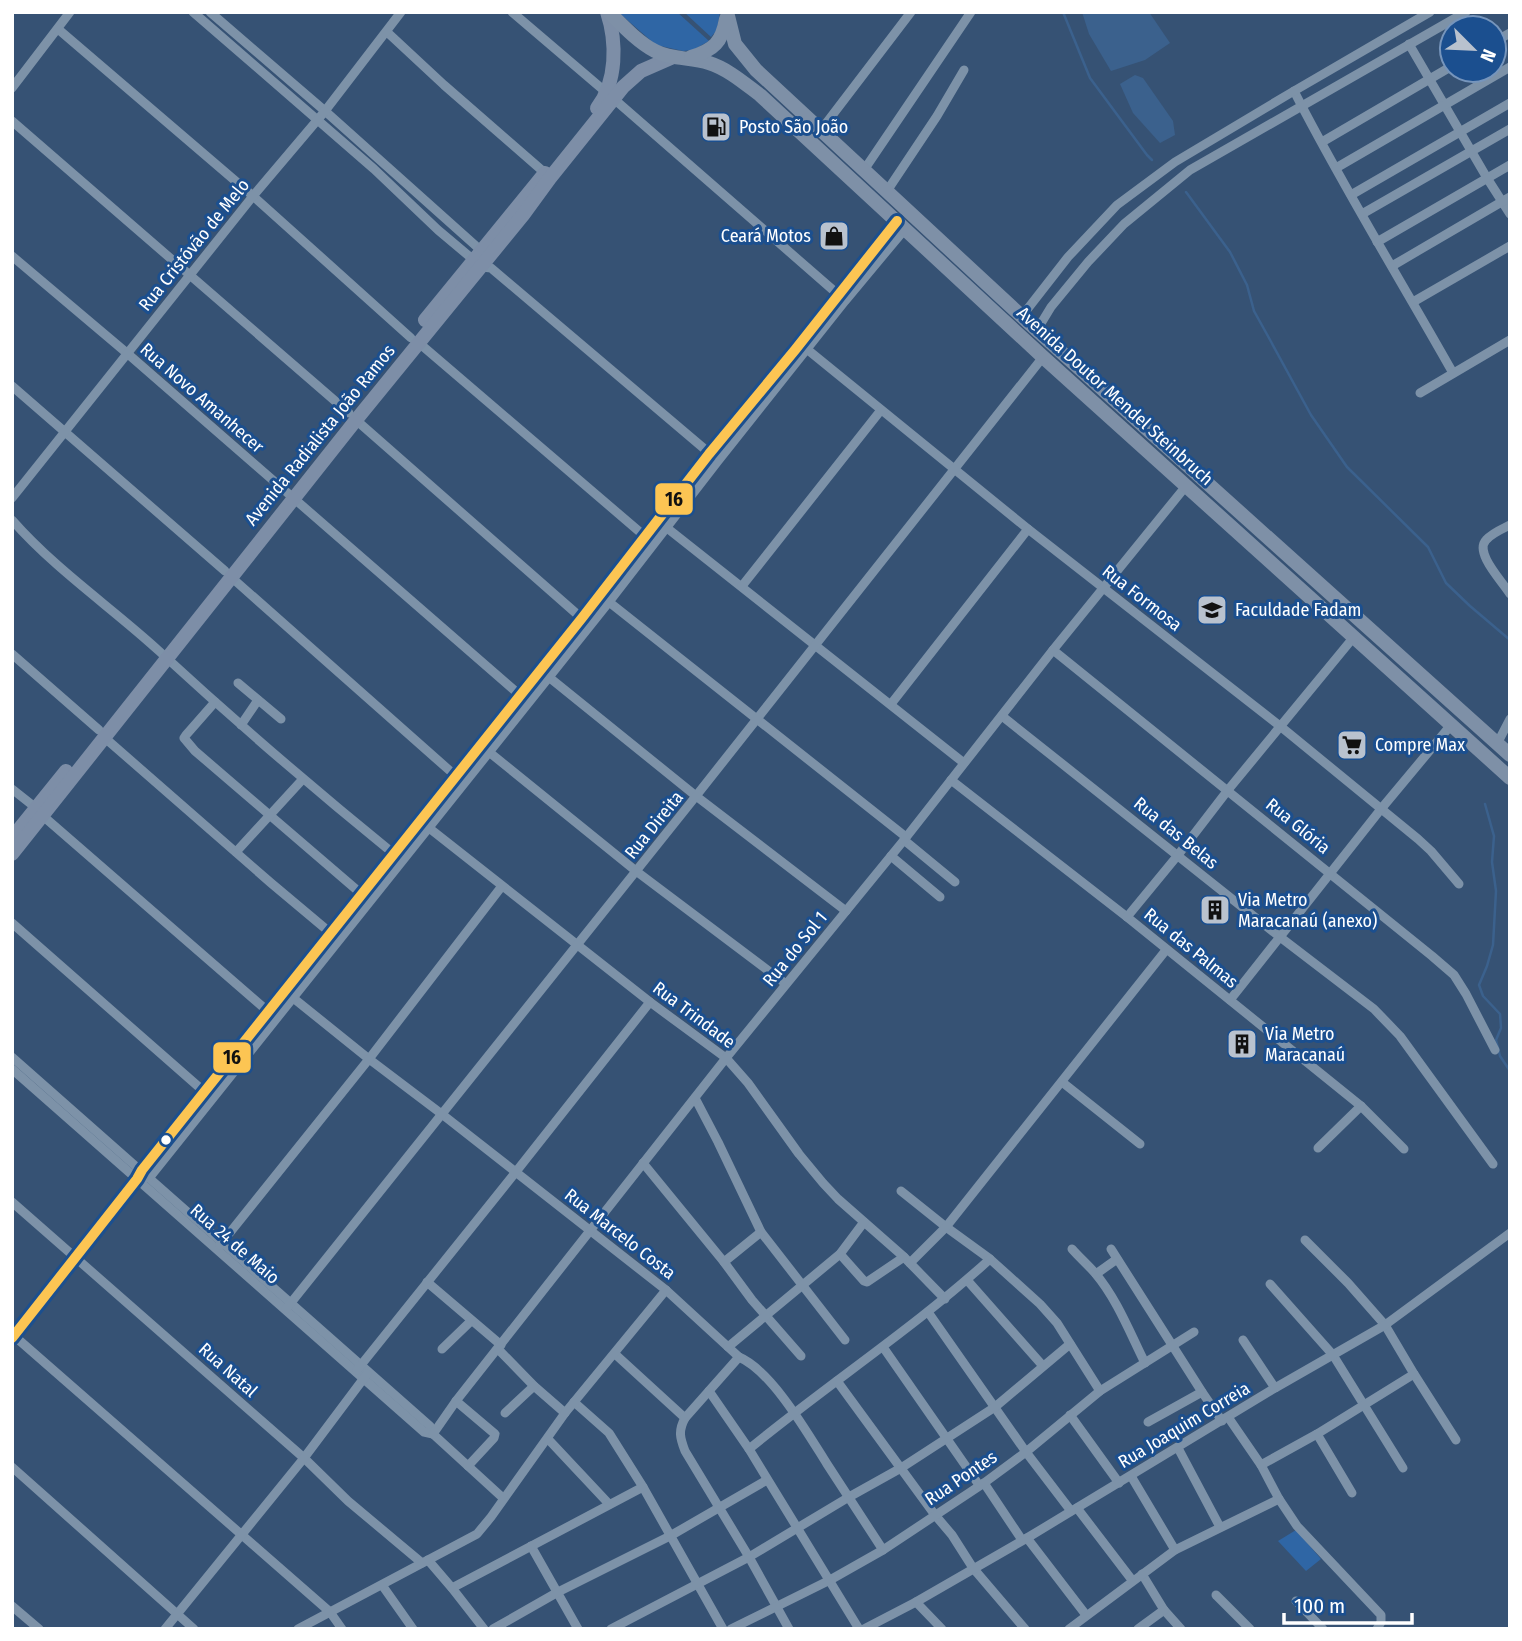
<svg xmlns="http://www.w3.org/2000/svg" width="1522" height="1641" viewBox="0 0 1522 1641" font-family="'Fira Sans Condensed',sans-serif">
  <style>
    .green { fill: #2f66a5 }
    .water { fill: #3b618d }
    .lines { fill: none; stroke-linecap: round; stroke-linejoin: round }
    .stream { stroke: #3b618d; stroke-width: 2.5 }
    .minor { stroke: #7d92a8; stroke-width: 9 }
    .primary { stroke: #7d8ea7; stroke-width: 14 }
    .trunk { stroke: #7e90a7; stroke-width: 14 }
    .bus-1-casing { stroke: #1b4f8f; stroke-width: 16 }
    .bus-1 { stroke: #fcc553; stroke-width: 10 }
    .bus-dot { fill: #fff; stroke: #1b4f8f; stroke-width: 2.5 }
    .labels { text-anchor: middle; stroke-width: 6; stroke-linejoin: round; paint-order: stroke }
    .poi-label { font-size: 18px; fill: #fff; stroke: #1b4f8f; text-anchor: start }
    .street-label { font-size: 18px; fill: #fff; stroke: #1b4f8f }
    .line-badge { stroke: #1b4f8f; stroke-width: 2.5 }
    .pale-badge-label { font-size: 19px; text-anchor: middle; font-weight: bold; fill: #111 }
  </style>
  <rect width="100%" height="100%" fill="#365274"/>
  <!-- green -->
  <g class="green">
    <path d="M618 12H677L709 41 693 50 683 51 656 45Z"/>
    <path d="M684 12H720L717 30 711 37Z"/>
    <path d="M1296 1530 1321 1559 1306 1571 1278 1541Z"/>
  </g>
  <!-- water -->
  <g class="water">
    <path d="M1082 12H1149L1170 43 1145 60 1111 71 1089 34Z"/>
    <path d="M1135 75 1143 78 1173 121 1175 135 1160 143 1133 113 1120 84Z"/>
  </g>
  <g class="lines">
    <!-- stream -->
    <g class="stream">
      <path d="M1063 12 1090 78 1147 155 1152 160"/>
      <path d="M1186 192 1230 252 1247 285 1254 311 1269 338 1311 415 1347 467 1428 547 1446 583 1470 606 1510 640"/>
      <path d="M1485 804 1494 836 1492 862 1496 891 1493 945 1487 966 1479 985 1483 996 1500 1014 1501 1028 1496 1040 1500 1056 1510 1071"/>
    </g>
    <!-- minor -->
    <g class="minor">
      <path d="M193 12 374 169 438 230 482 267 491 268 714 457"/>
      <path d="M210 12 325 111 485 254"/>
      <path d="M512 12 614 99 841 297"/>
      <path d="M58 29 253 196 411 338"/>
      <path d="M387 32 444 85 545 173"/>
      <path d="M1494 42 1510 33"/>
      <path d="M1409 44 1487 178 1510 214"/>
      <path d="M12 88 70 12"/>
      <path d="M1294 91C1343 187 1400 279 1453 373"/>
      <path d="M12 121 349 413"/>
      <path d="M821 130 911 12"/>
      <path d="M1322 142 1452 66"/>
      <path d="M1336 168 1510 67"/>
      <path d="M864 170 971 12"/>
      <path d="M887 191 937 116 964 70"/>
      <path d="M1351 195 1510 103"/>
      <path d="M1362 214 1510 129"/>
      <path d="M1377 242 1510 165"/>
      <path d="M12 256 128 354 522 697"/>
      <path d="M1392 266 1510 197"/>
      <path d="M1413 302 1510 246"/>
      <path d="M1022 316 1068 257 1117 205 1175 162 1294 91 1430 12"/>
      <path d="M1037 330 1051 307 1088 262 1124 224 1190 170 1466 12"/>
      <path d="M419 343 648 539"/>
      <path d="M803 346 1028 529 1280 726 1418 839 1431 851 1459 884"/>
      <path d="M12 386 225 571"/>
      <path d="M1420 393 1510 340"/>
      <path d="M356 420 586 622"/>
      <path d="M12 498 253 196 325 111 401 12"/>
      <path d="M12 520C56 570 111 607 159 651 235 721 314 789 394 854"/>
      <path d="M1510 525C1502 529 1492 533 1486 540 1474 553 1503 582 1510 594"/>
      <path d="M667 528 964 763"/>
      <path d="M231 577 458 778"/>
      <path d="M742 586 881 410"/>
      <path d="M609 602 906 837"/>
      <path d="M1053 650 1432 956 1454 975 1466 994 1495 1050"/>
      <path d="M12 654 99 730"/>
      <path d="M545 674 696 796 846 911"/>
      <path d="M238 683 281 719"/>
      <path d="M215 702 186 735 184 738 195 751 365 897"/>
      <path d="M891 704 1028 529"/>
      <path d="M1002 716 1280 937 1374 1009 1400 1036 1493 1164"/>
      <path d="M241 725 258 700"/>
      <path d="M105 738 271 883 333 935"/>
      <path d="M1497 744 1510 719"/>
      <path d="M489 752 636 871 786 984"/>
      <path d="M951 780 1127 917 1361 1106 1404 1149"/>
      <path d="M12 789 36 808"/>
      <path d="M43 816 271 1014"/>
      <path d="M424 824 650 1002 726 1058 748 1083 799 1154 823 1183 838 1199 904 1257 945 1299"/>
      <path d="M904 840 955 882"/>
      <path d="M236 852 302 780"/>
      <path d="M891 856 940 897"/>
      <path d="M1127 917 1178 855 1228 790 1353 638"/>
      <path d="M12 923 208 1095"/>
      <path d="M292 997 369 1059 443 1115 666 1290 739 1357C772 1371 808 1434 827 1464 846 1493 865 1522 883 1550"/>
      <path d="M1230 1000 1381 809 1451 725"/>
      <path d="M12 1057 430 1426 433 1434 503 1498"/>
      <path d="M12 1069 424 1432 433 1434"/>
      <path d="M1062 1082 1140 1144"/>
      <path d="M695 1098 718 1142 761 1232 845 1340"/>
      <path d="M1318 1148 1361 1106"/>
      <path d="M643 1163 724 1262 752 1300 801 1356"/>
      <path d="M137 1179 150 1177 609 602 718 461 845 301 905 229"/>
      <path d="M901 1191 946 1227 990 1259 1040 1304 1057 1323 1100 1391"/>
      <path d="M12 1202 304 1458 348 1501 422 1563"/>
      <path d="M1305 1240 1348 1283 1385 1325 1414 1374 1456 1440"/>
      <path d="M220 1245 369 1059 502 886"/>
      <path d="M1072 1249C1079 1257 1088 1265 1095 1273 1117 1299 1130 1333 1145 1363"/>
      <path d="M1111 1249 1202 1392 1222 1421"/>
      <path d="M840 1254 864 1281 867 1282 904 1257"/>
      <path d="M724 1262 761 1232"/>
      <path d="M910 1263 946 1227 1166 950"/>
      <path d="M1096 1274 1117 1259"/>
      <path d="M967 1280 1043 1366"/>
      <path d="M427 1282 501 1345"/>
      <path d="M1270 1284 1333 1355 1403 1468"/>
      <path d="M286 1309 696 796 1043 357"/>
      <path d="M928 1312 1026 1452 1071 1511"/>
      <path d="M12 1334 330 1612 342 1629"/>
      <path d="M12 1338 137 1179 142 1170 582 618 709 454 795 350 897 221"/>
      <path d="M1243 1340 1275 1388"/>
      <path d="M728 1347 840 1254 864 1222"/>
      <path d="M883 1347 979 1485"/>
      <path d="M442 1349 471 1321"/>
      <path d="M498 1349 534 1386 565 1413"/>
      <path d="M615 1354 685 1418C678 1431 680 1438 685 1451L749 1557 789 1629"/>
      <path d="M357 1370 515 1173 650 1002"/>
      <path d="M837 1381 935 1515 952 1535 973 1568 1025 1629"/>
      <path d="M709 1391 749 1449 859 1629"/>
      <path d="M456 1401 495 1434 494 1438 468 1466"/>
      <path d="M574 1402 609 1433 643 1487 723 1629"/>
      <path d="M505 1413 534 1386"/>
      <path d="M1070 1415 1119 1483"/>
      <path d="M1228 1417 1261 1465 1279 1499 1297 1526 1381 1615V1622L1377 1629"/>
      <path d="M685 1418 739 1357"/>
      <path d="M1148 1422 1202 1392"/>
      <path d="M433 1434 456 1401 726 1058 904 840 1053 650 1186 486"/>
      <path d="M1317 1434 1352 1493"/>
      <path d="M548 1439 609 1504"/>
      <path d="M1178 1448 1220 1527"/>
      <path d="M749 1449C828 1384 914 1328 990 1259"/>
      <path d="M1261 1465 1317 1434 1414 1374"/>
      <path d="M12 1467 194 1629"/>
      <path d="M1131 1476 1175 1550"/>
      <path d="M984 1483 1022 1540"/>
      <path d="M1077 1508 1132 1580"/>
      <path d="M1027 1538 1086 1615"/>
      <path d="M531 1546 578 1629"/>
      <path d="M428 1560 452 1588 484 1629"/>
      <path d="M1142 1574 1164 1610 1181 1629"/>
      <path d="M382 1585 413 1629"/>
      <path d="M452 1588 643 1487"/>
      <path d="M1216 1595 1250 1629"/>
      <path d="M1296 1601 1323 1629"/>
      <path d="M916 1602 942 1629"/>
      <path d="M12 1606 39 1629"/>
      <path d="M165 1629 304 1458 367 1374"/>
      <path d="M298 1629 477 1534 491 1517 565 1413 666 1290"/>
      <path d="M493 1629 558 1592 670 1536 767 1480"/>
      <path d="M611 1629 749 1557 849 1497 901 1468 995 1407 1070 1344"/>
      <path d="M731 1629 830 1580 883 1550 984 1483 1026 1452 1100 1391 1194 1332"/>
      <path d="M864 1629 916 1602 1027 1538 1275 1388 1385 1325 1510 1233"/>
      <path d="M1069 1629 1175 1550 1279 1499"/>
      <path d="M1138 1629 1164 1610"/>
    </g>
    <!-- primary -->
    <g class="primary">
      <path d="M597 108C617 82 617 42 607 12"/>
      <path d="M425 320 545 173"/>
      <path d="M12 838 66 771"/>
      <path d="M12 854 356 420 523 215 550 178 623 87 641 71 673 57"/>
    </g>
    <!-- trunk -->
    <g class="trunk">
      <path d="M609 12C623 26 638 42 655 51 672 60 691 57 709 63 728 69 744 83 760 95L1043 357 1510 778"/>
      <path d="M727 12 735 44 756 70 1030 324 1510 755"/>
      <path d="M691 57C714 50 722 42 726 19"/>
    </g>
    <!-- bus-1 casing -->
    <g class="bus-1-casing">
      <path id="bus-1" d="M12 1338 137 1179 142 1170 582 618 709 454 795 350 897 221"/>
    </g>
    <!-- bus-1 -->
    <use href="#bus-1" class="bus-1"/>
  </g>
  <!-- icons -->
  <defs>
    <g id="fuel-square" transform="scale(1.575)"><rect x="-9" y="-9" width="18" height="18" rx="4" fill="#b9c2ce" stroke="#1b4f8f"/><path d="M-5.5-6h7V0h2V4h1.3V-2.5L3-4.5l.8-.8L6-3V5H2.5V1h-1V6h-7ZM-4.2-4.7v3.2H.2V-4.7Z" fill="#111"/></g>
    <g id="shop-square" transform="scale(1.575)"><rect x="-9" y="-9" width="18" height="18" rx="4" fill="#b9c2ce" stroke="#1b4f8f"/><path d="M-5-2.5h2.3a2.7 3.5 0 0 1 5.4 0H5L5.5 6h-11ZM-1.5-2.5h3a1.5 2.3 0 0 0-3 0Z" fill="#111"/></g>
    <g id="university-square" transform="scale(1.575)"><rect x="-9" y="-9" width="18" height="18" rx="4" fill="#b9c2ce" stroke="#1b4f8f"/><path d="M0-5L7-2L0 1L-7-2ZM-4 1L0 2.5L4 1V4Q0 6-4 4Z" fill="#111"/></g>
    <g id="supermarket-square" transform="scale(1.575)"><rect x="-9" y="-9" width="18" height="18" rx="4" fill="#b9c2ce" stroke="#1b4f8f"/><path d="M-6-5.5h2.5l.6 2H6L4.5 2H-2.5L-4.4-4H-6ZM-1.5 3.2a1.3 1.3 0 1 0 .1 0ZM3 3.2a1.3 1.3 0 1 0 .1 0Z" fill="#111"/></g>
    <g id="building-square" transform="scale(1.575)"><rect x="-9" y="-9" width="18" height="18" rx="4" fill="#b9c2ce" stroke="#1b4f8f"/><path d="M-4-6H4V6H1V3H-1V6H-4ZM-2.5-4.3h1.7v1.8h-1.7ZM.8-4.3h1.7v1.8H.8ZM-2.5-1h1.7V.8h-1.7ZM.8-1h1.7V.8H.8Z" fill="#111"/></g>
  </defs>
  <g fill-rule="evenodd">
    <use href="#fuel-square" x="716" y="127"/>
    <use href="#shop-square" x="834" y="236"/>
    <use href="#university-square" x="1212" y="610"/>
    <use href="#supermarket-square" x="1352" y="745"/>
    <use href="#building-square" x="1215" y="910"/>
    <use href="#building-square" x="1242" y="1044"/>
  </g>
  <!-- markers -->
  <circle class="bus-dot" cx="166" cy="1140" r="6"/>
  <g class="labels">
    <!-- poi labels -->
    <g class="poi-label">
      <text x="739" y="133">Posto São João</text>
      <text x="811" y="242" text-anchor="end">Ceará Motos</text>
      <text x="1235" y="616">Faculdade Fadam</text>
      <text x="1375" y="751">Compre Max</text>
      <text x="1238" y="906">Via Metro<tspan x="1238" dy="21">Maracanaú (anexo)</tspan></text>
      <text x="1265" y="1040">Via Metro<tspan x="1265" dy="21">Maracanaú</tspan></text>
    </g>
    <!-- street labels -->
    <g class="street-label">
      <text transform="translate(194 245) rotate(-51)" y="6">Rua Cristóvão de Melo</text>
      <text transform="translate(1115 396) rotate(42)" y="6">Avenida Doutor Mendel Steinbruch</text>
      <text transform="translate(202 398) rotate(41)" y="6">Rua Novo Amanhecer</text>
      <text transform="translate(320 435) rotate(-51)" y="6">Avenida Radialista João Ramos</text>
      <text transform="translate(1142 598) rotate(38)" y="6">Rua Formosa</text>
      <text transform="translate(654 825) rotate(-51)" y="6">Rua Direita</text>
      <text transform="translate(1298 826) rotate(39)" y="6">Rua Glória</text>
      <text transform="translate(1176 833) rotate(39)" y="6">Rua das Belas</text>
      <text transform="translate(1191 948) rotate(39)" y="6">Rua das Palmas</text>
      <text transform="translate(795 949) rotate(-51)" y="6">Rua do Sol 1</text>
      <text transform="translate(694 1015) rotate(37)" y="6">Rua Trindade</text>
      <text transform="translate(620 1234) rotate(38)" y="6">Rua Marcelo Costa</text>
      <text transform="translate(235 1244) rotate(41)" y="6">Rua 24 de Maio</text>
      <text transform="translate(228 1370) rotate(42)" y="6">Rua Natal</text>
      <text transform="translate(1184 1425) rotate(-31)" y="6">Rua Joaquim Correia</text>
      <text transform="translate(961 1478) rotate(-34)" y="6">Rua Pontes</text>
    </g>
  </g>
  <g class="line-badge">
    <rect x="654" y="482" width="40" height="34" rx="7" fill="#fcc553"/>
    <rect x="212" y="1041" width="40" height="33" rx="7" fill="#fcc553"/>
  </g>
  <g class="pale-badge-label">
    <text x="674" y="506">16</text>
    <text x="232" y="1064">16</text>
  </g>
  <!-- border -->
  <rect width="1522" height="1641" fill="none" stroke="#ffffff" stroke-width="28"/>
  <!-- north arrow -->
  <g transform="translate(1473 49) rotate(114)"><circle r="33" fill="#1b4f8f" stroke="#7695bc" stroke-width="2"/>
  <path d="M0-5L12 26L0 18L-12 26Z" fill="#b9c2ce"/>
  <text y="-10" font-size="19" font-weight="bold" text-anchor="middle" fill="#ffffff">N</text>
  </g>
  <!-- scale -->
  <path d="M1284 1613v10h128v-10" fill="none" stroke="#ffffff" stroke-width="3.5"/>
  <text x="1294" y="1613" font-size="21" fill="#ffffff" stroke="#1b4f8f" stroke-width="5" paint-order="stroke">100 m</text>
</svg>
